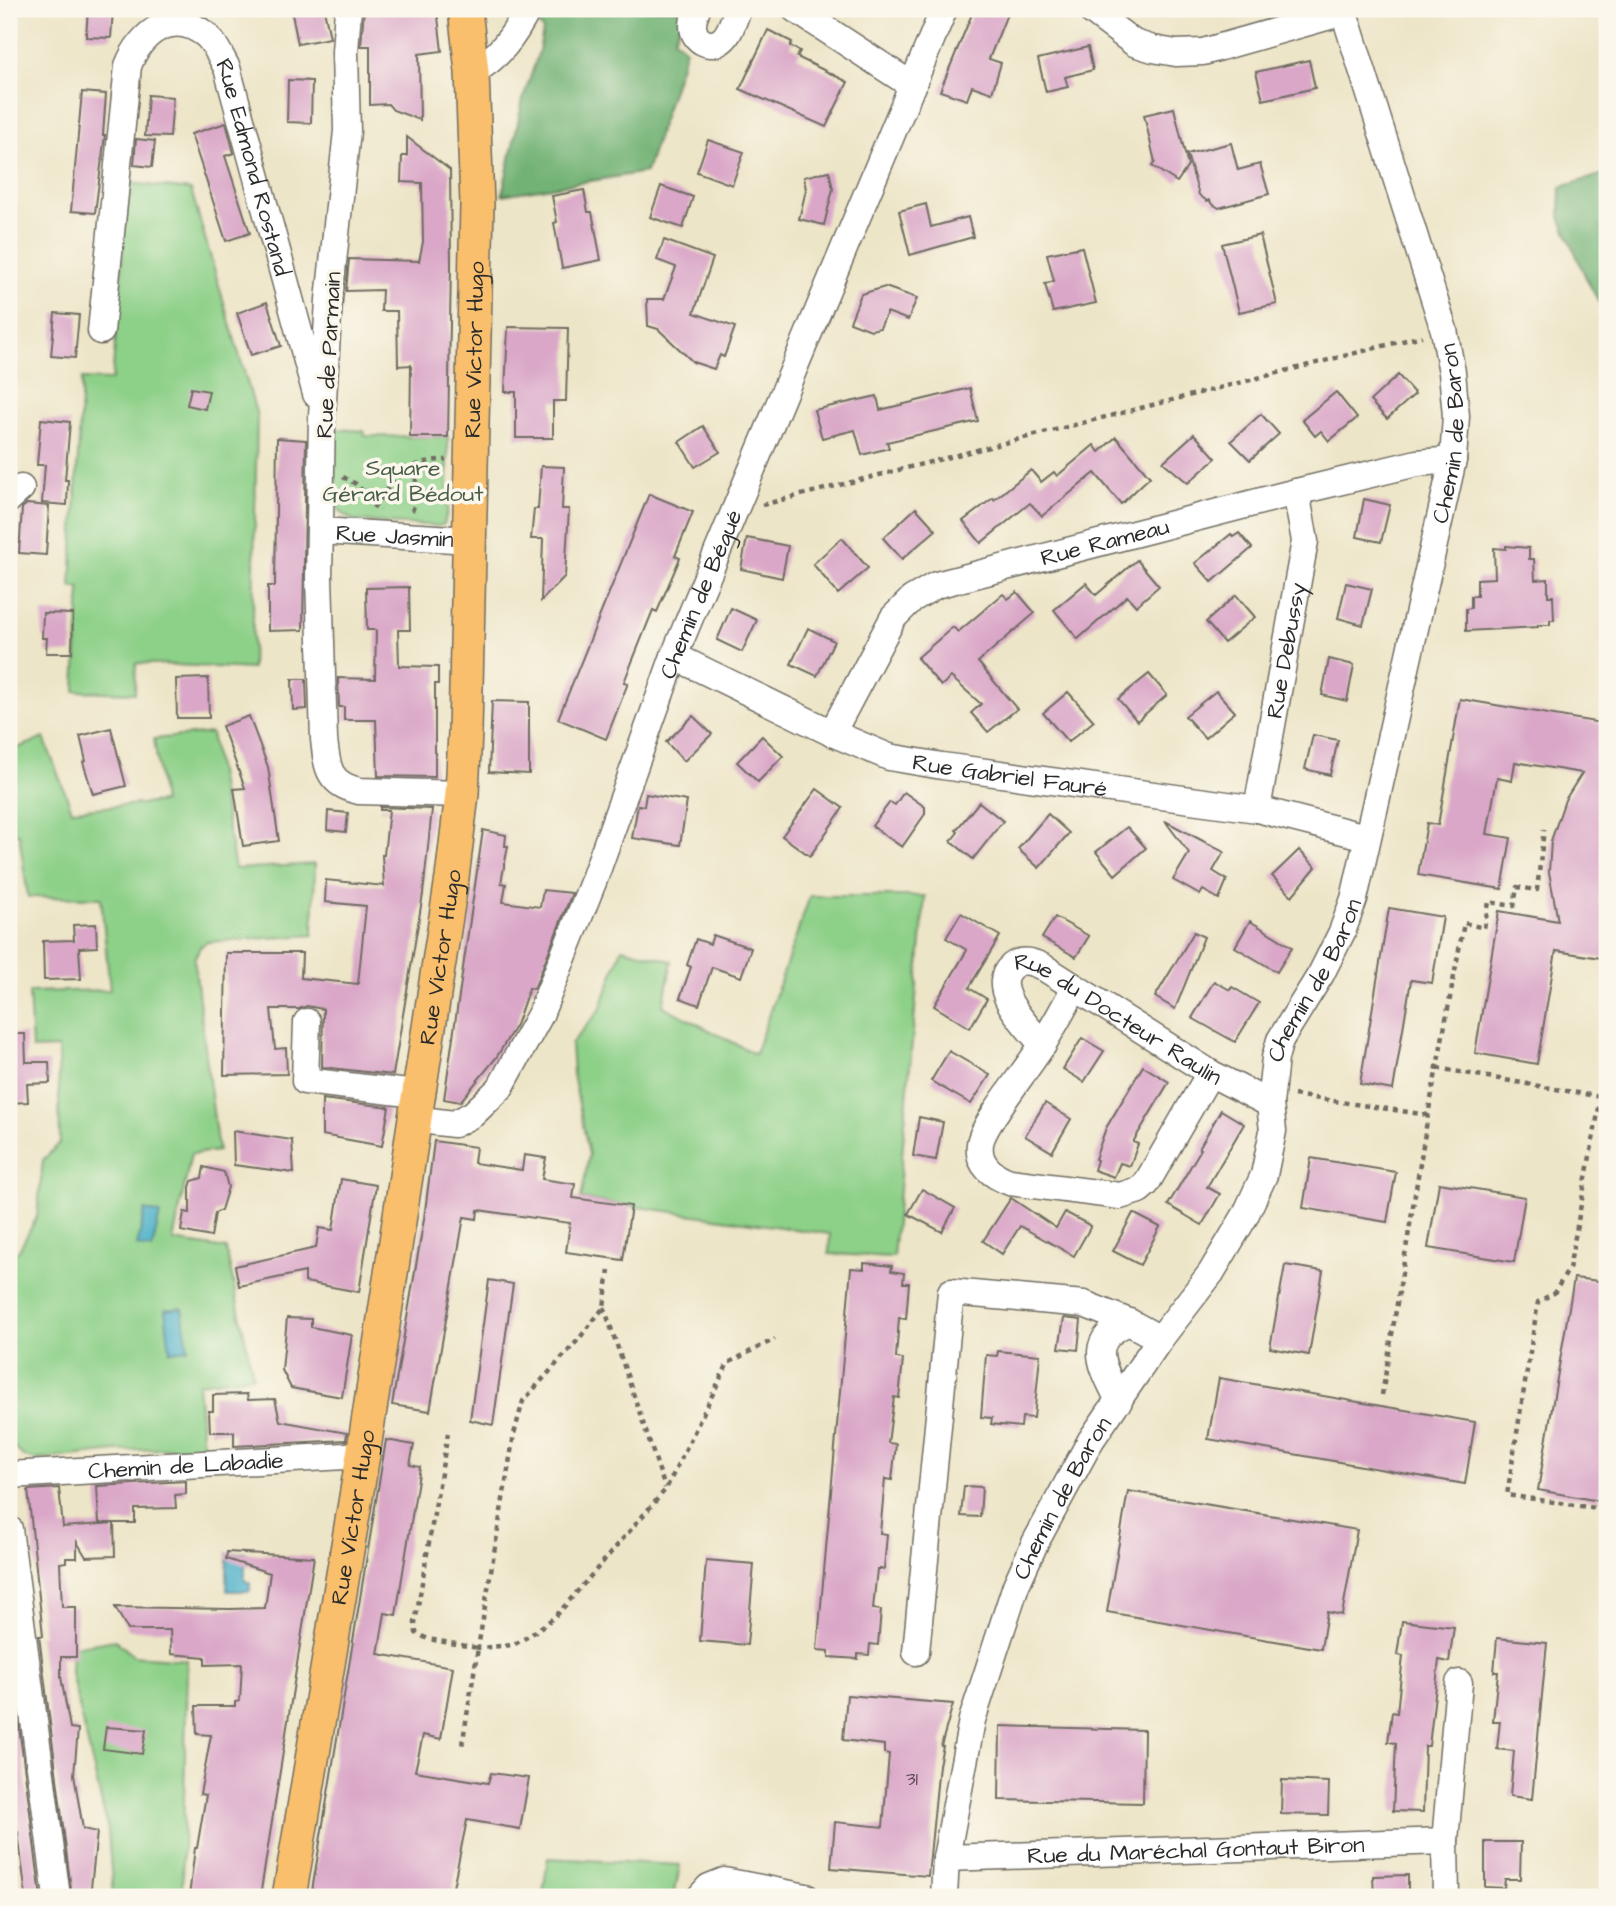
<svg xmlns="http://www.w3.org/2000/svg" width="1616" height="1906" viewBox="0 0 1616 1906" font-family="'Architects Daughter',sans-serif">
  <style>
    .green { fill: #8dd088; stroke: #5c7e5a; stroke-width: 2 }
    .forest { fill: #72b274; stroke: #4e6e50; stroke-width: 2 }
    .water { fill: #49afc8; stroke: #3a6d7a; stroke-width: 2 }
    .building { fill: #daa7c8 }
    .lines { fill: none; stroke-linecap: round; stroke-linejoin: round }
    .minor-casing { stroke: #6f6c62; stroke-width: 29 }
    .major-casing { stroke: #6f6c62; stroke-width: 36 }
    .path { stroke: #6f6c62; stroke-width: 4.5; stroke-dasharray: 5 5; stroke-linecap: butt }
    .minor { stroke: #fff; stroke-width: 26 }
    .major { stroke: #f9bf6c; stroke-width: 33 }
    .labels { text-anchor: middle; stroke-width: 7; stroke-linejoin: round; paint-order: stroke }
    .number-label { font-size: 19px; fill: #574a52 }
    .street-label { font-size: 23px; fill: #2b2b2b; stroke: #fbf7ec }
    .park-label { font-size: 23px; fill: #485d47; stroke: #fbf7ec }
  </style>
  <rect width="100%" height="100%" fill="#fbf7ec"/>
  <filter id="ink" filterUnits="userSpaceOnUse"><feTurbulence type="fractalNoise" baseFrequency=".0143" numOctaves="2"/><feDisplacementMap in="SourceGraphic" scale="14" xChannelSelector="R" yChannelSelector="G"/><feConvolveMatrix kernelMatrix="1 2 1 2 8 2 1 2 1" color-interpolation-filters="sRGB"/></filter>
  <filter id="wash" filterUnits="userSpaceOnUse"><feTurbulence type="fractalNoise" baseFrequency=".00686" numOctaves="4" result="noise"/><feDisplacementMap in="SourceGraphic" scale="28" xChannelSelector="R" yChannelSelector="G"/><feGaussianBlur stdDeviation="1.57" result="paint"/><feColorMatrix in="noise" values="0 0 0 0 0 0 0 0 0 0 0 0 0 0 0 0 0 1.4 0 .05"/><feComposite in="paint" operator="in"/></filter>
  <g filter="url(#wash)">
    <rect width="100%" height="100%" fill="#ede5c7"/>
    <!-- green -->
    <g class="green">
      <path d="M129 183 191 190 257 416 252 669 136 663 135 693 75 691 80 588 71 587 82 379 112 380Z"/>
      <path d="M335 429 364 431 365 436 448 437V509L444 524 439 526 355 521C348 518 341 514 338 507 331 491 335 448 335 429Z"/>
      <path d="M211 733 235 869 315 864 313 935 207 942 200 947 194 959 218 1151 191 1154 173 1241 226 1249 253 1376 198 1383 203 1447 116 1451 34 1460 23 1456 9 1442V1247L18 1252 37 1217 43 1160 60 1143 58 1048 32 1049 29 992 110 990 101 898 28 897 19 834H9V751L44 738 72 810 163 802 154 739Z"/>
      <path d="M810 896H925L893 1257 829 1254 830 1234 581 1199 589 1155 573 1074 571 1044 600 1010 622 948 672 961 663 1006 755 1054Z"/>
      <path d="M115 1640 134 1656 187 1660 182 1897H113L108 1830 71 1673 72 1647Z"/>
      <path d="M548 1858 680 1865 674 1897H544L543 1893Z"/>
    </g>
    <!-- forest -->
    <g class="forest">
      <path d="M527 9H687L674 39 686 49 646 172 502 195 523 99 539 51 543 30Z"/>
      <path d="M1607 173V317L1587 280 1560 217 1561 187Z"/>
    </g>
    <!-- water -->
    <g class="water">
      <path d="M145 1210 160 1214 152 1249 137 1246Z"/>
      <path d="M182 1308 188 1349 170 1351 165 1310Z"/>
      <path d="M227 1553H245V1581L250 1582V1591H227Z"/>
    </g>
    <g id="blocks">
      <!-- building -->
      <g class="building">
        <path d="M88 9H113L111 38 86 37Z"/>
        <path d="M291 9H324L330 38 298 44Z"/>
        <path d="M364 9H437L442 51 419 54 420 120 393 110 388 104 370 105V46H361Z"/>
        <path d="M974 9H1009L989 59 1001 63 992 93 972 86 967 100 940 91Z"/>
        <path d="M768 30 792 42 790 46 800 51 797 57 848 82 826 127 740 89Z"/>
        <path d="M1088 47 1093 70 1065 77 1068 87 1046 92 1038 59Z"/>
        <path d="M1309 60 1315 88 1263 100 1256 72Z"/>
        <path d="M288 80 312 81 311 123 287 122Z"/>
        <path d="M82 92 106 94 103 135H105L95 213 71 211Z"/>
        <path d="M148 95 173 97 170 137 145 136Z"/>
        <path d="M1174 108 1188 166 1177 182 1152 166 1155 162 1144 115Z"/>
        <path d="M226 123 234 153 225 156 250 233 226 241 191 134Z"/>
        <path d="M407 137 450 170 451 265 448 437H410L411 365 398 366 397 311H381L382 290 346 291 349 259 419 261 423 242 422 183 401 182 402 156H407Z"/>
        <path d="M136 139 155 141 152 167 134 165Z"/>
        <path d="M708 140 744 152 732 185 697 172Z"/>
        <path d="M1231 143 1238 170 1260 164 1269 194 1219 208 1211 203 1210 200 1207 201 1199 195 1187 154Z"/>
        <path d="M829 171 833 189 824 225 799 219 806 190 804 177Z"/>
        <path d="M661 186 693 197 683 228 650 217Z"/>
        <path d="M584 190 588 212H592L601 260 562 268 554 223 557 222 552 196Z"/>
        <path d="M926 204 931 227 968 217 973 237 910 255 899 211Z"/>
        <path d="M1260 235 1277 304 1239 312 1222 244Z"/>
        <path d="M664 240 713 258 694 313 735 327 724 357 720 355 714 369 693 362 658 329 648 326 647 299H664L676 267 657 260Z"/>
        <path d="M1082 247 1096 303 1053 312 1045 284 1054 281 1047 254Z"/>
        <path d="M885 287 917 298 908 320 887 312 880 328 871 330 850 322 861 294Z"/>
        <path d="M267 302 281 346 251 355 237 313Z"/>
        <path d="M55 313 79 315 75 358 51 356Z"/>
        <path d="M508 327 568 328 566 401H553V438H516V392H505Z"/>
        <path d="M1398 375 1415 394 1387 419 1370 401Z"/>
        <path d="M191 388 209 391 205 409 187 405Z"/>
        <path d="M970 388 978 421 887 442 889 448 862 455 855 430 822 438 814 410 877 396 880 410Z"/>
        <path d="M1336 392 1357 418 1329 441 1321 431 1315 436 1302 420Z"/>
        <path d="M1261 414 1279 434 1250 460 1231 441Z"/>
        <path d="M41 419 70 422 65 480H68L67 505 42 503 45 465H37Z"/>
        <path d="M703 426 720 452 695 467 679 442Z"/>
        <path d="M1194 434 1216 458 1188 483 1163 462Z"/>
        <path d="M1116 437 1150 477 1121 504 1095 473 1042 516 1030 503 981 543 963 521 993 498 994 500 1031 470 1041 482 1054 472 1057 476 1094 445 1099 452Z"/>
        <path d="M277 438 306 440 303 630 268 631V586H275Z"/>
        <path d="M541 466 564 467 562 509H569L565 576 541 601 543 539H531L534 509H538Z"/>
        <path d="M649 494 693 512 675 556 680 558 657 612 653 610 624 682 628 683 606 739 558 719Z"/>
        <path d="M1364 499 1390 505 1381 542 1357 537Z"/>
        <path d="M27 504 49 506 46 555 19 553 22 508Z"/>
        <path d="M916 508 936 530 902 559 883 538Z"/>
        <path d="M1239 533 1252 548 1212 582 1195 563 1231 534 1233 537Z"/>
        <path d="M747 538 788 546 782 578 741 569Z"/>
        <path d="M842 538 868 568 838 594 813 564Z"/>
        <path d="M1506 546 1529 548V559H1534L1535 580 1548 579V596H1553L1554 620H1550V625H1538V627L1466 631V609L1471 608V596H1477V579L1495 578 1494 548 1506 549Z"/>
        <path d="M1137 560 1159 586 1136 606 1127 596 1078 639 1054 610 1086 583 1096 595Z"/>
        <path d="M1346 583 1372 589 1363 625 1338 618Z"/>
        <path d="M409 587 410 630H398L399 666 438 667V684H435V777L378 776 376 720H344V707H339L338 678 375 679 376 630H367L366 588Z"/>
        <path d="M1017 592 1035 613 978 662 1017 709 988 732 971 713 981 704 951 677 941 686 917 658 953 627 958 632 1003 594 1008 599Z"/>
        <path d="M1236 595 1255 617 1224 643 1206 622Z"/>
        <path d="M731 608 757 620 742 652 717 640Z"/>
        <path d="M43 613 73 614 72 653H46L47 638H42Z"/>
        <path d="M808 628 834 641 817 676 791 664Z"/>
        <path d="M1329 659 1354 665 1347 701 1322 695Z"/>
        <path d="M1149 674 1167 695 1137 721 1118 699Z"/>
        <path d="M208 678 209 718H177L176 679Z"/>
        <path d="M292 679H306L307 709 293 710Z"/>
        <path d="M1216 691 1235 712 1205 738 1185 716Z"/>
        <path d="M1068 692 1094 721 1068 742 1043 713Z"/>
        <path d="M1460 699 1607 724V959L1556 951 1537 1064 1475 1053 1499 911 1558 921 1549 872 1551 841 1565 800 1582 773 1515 762 1512 781 1497 778 1487 834 1511 838 1502 889 1418 875 1427 823 1438 825Z"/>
        <path d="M492 701 529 702V774L489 772Z"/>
        <path d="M249 716 268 767 279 841 243 846 234 789 245 788 222 726Z"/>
        <path d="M693 716 712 734 684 761 666 742Z"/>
        <path d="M111 728 126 786 93 794 83 762 86 761 80 736Z"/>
        <path d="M1313 735 1338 740 1330 775 1305 769Z"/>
        <path d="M762 736 783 756 758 782 737 762Z"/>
        <path d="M817 789 843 808 810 856 782 836Z"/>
        <path d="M904 792 925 807V814L902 847 872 826 890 802 895 805Z"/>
        <path d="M646 794 687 801 680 845 632 838 638 805 644 806Z"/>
        <path d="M979 802 1003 821 973 859 951 841 958 832 956 830Z"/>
        <path d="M380 807 432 809 423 894 393 1075 322 1067 323 1009 307 1006 299 1009H271L275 1049 286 1048 287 1074 224 1075 226 953H302L301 978 358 984 366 906 325 902 326 880 384 886 382 855H384L389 810H380Z"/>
        <path d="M328 811 348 813 346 832 327 830Z"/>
        <path d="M1048 814 1069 833 1039 868 1018 849Z"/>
        <path d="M1165 821 1224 852 1213 871 1227 880 1219 899 1203 890 1200 895 1173 880 1189 853Z"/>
        <path d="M1127 827 1146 848 1115 875 1096 852Z"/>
        <path d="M483 830 506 835 505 846H508L501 883 506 884 503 902 540 907 543 890 572 893 534 989 529 988 516 1025 496 1058 460 1102 444 1099Z"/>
        <path d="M1299 850 1316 867 1292 896 1272 876Z"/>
        <path d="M1389 908 1443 917 1432 983 1411 980 1393 1090 1360 1084Z"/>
        <path d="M961 913 1000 936 969 988 987 999 970 1028 934 1006 967 950 946 938Z"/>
        <path d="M1055 917 1089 936 1076 957 1042 938Z"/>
        <path d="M1250 921 1292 947 1277 972 1235 947Z"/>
        <path d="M96 924 97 947 79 948 81 979 44 980 43 941 74 940 73 925Z"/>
        <path d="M1194 932 1204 937 1175 1009 1155 997Z"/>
        <path d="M713 935 751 948 741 977 712 967 699 1005 680 998 691 967 687 965 696 939 710 944Z"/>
        <path d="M1214 981 1230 990 1232 987 1259 1003 1235 1042 1192 1018Z"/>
        <path d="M9 1034H25L26 1062H49L50 1083 27 1084 28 1102 9 1103Z"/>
        <path d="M1082 1038 1104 1051 1084 1082 1063 1069Z"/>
        <path d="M949 1051 990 1075 971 1104 931 1081Z"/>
        <path d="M1143 1066 1169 1082 1133 1142 1138 1144 1130 1166 1120 1163 1114 1177 1094 1170 1097 1160 1095 1159 1106 1128Z"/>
        <path d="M322 1099 389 1107 382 1146 322 1135Z"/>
        <path d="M1045 1103 1071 1119 1052 1152 1025 1136Z"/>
        <path d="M1221 1110 1244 1124 1207 1187 1220 1194 1202 1225 1168 1205 1201 1149 1199 1148Z"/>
        <path d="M919 1117 943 1122 936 1160 913 1156Z"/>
        <path d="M233 1131 292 1140 294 1173 234 1165Z"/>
        <path d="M434 1141 476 1147 474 1163 522 1170 524 1155 546 1158 542 1179 575 1184 573 1198 631 1206 623 1260 566 1252 570 1223 478 1210 477 1219 464 1217 430 1411 392 1405 424 1219Z"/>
        <path d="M1311 1158 1396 1172 1387 1222 1303 1208Z"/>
        <path d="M204 1167 224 1172 228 1187 221 1210 215 1213 211 1237 181 1231 184 1212 190 1213V1187L192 1181 202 1178Z"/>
        <path d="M341 1179 376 1185 359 1292 305 1282V1272L239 1286 235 1266 316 1248 319 1228 333 1230Z"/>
        <path d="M1439 1183 1525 1197 1514 1262 1428 1248Z"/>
        <path d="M922 1189 955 1208 942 1232 908 1214Z"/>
        <path d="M1011 1198 1056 1228 1065 1212 1091 1226 1074 1256 1020 1226 1002 1254 983 1241Z"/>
        <path d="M1133 1213 1160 1227 1140 1265 1113 1251Z"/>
        <path d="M864 1263 892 1266 891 1271 904 1273 903 1283H909L906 1319 899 1318 896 1358 903 1359 899 1398 894 1397 888 1443 896 1444 892 1480 885 1479 880 1533 887 1534 884 1569H877L873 1609 881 1610 878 1645 870 1644 869 1655 858 1654V1659L829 1657V1651L817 1650 851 1268 864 1269Z"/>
        <path d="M1285 1265 1323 1271 1309 1355 1270 1348Z"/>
        <path d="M1574 1278 1607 1282V1455L1599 1501 1538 1490Z"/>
        <path d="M489 1280 513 1284 493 1425 470 1420Z"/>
        <path d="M287 1318 311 1319V1327L352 1335 342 1397 291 1388 282 1370Z"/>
        <path d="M1064 1318 1081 1320 1078 1350 1059 1348Z"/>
        <path d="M998 1351 1040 1355 1034 1418 1022 1417 1021 1427 991 1424 992 1418 981 1417 986 1355 997 1356Z"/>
        <path d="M1219 1378 1475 1422 1465 1484 1208 1439Z"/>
        <path d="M247 1394 248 1400 275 1399 280 1421 347 1433 346 1440 234 1446V1432H210L209 1411H213V1395Z"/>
        <path d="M386 1440 414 1445 410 1465 420 1467 396 1615 385 1613 378 1654 453 1667 441 1739 423 1735 415 1771 488 1783 491 1773 529 1778 520 1829 467 1820 451 1897H408L357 1891 356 1897H311Z"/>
        <path d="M186 1481V1494L175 1495 176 1508 135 1509V1523H99L97 1486Z"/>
        <path d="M964 1486 982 1487 980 1517 961 1516Z"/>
        <path d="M59 1488 63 1527 114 1523 115 1556 86 1557 77 1542V1558H66V1562L60 1563 62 1607H76V1657H61V1677L70 1728 78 1729 74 1775 83 1829 97 1832 90 1897H72L39 1636H43L28 1490Z"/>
        <path d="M1128 1491 1357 1530 1342 1615 1327 1612 1321 1649 1107 1612Z"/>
        <path d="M227 1552 314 1557 260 1897H189L195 1848H197L206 1795 200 1794 211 1735 197 1734 196 1706H235V1702L240 1701 242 1664 205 1665V1657L171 1654 170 1630H128L115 1607 230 1609 265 1608 270 1573 226 1559Z"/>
        <path d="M706 1560 754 1564 747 1645 700 1641Z"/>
        <path d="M1402 1621 1454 1627 1449 1662 1439 1660 1429 1746H1425L1423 1812 1393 1811 1396 1743 1388 1742 1392 1712 1397 1713 1403 1656 1397 1655Z"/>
        <path d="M1497 1638 1547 1643 1532 1799 1510 1796 1514 1751 1497 1749 1500 1721H1493L1498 1672H1494Z"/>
        <path d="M9 1649 41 1897H26L18 1832 9 1833V1760H13L9 1729Z"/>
        <path d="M847 1695 953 1704 941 1746H943L939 1765 928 1876 831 1868 835 1822 883 1827 889 1754 884 1753V1745L843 1740Z"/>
        <path d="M1000 1726 1144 1730 1143 1803 999 1800Z"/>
        <path d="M106 1727 146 1730 142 1754 103 1749Z"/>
        <path d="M1282 1780 1329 1782 1328 1815 1281 1814Z"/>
        <path d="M1485 1842H1521L1520 1879H1505L1504 1888 1485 1887Z"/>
        <path d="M1408 1875V1897H1374L1373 1876Z"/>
      </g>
    </g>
  </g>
  <g filter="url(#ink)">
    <use href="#blocks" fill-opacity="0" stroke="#6f6c62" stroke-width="2"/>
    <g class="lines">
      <!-- minor casing -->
      <g class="minor-casing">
        <g id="minor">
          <path d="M348 9 345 52 347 131 329 300 322 416 319 577 324 739C327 767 328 784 359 791L462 794"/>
          <path d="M697 9C695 14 693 20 693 26 693 40 710 50 722 40 731 33 734 18 738 9"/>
          <path d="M795 9 913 86"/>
          <path d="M1089 9 1134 43 1153 49 1176 53 1203 52 1344 12"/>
          <path d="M472 72C499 58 514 36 528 9"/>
          <path id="s1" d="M101 331 128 66C141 32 173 8 206 35 215 43 221 57 227 68L316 394"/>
          <path d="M9 499 21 488"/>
          <path id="s2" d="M320 531 470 540"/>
          <path id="s3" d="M674 656 832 733 889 757 942 766 1257 809 1366 837"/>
          <path id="s4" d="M832 733 893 618 912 599 936 585 1296 492 1417 463 1453 460"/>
          <path id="s5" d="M1257 809 1305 541 1296 492"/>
          <path d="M1075 988C1064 1007 1054 1026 1043 1044 1030 1066 982 1124 980 1144 977 1165 993 1176 1010 1182L1120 1196 1139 1190 1146 1184 1210 1073"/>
          <path d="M307 1022 305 1081 417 1094"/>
          <path id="s6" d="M1043 1045C1029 1028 986 988 1012 966 1022 958 1033 962 1043 967L1210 1073 1270 1104"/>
          <path id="s7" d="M413 1119 454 1124 473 1114 500 1088 540 1015 593 882 674 656 944 9"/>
          <path d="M1119 1401C1103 1367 1084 1341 1129 1322"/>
          <path id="s8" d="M9 1475 363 1455"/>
          <path d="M9 1529 57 1897"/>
          <path d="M916 1652 951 1292 1084 1304 1129 1322 1160 1339"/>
          <path id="s9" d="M946 1858 1445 1841"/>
          <path d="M700 1897 709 1887 724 1881 806 1897"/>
          <path id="s10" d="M944 1897 946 1858 972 1720 1016 1585 1035 1543 1091 1440 1160 1339 1211 1273 1245 1216 1264 1175 1273 1131 1270 1104 1275 1058 1280 1040 1321 974 1342 932 1354 899 1453 460 1456 416 1452 372 1444 330 1343 9"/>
          <path d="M1446 1897 1445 1841 1459 1683"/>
        </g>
      </g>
      <!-- major casing -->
      <g class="major-casing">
        <g id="major">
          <path id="s11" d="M289 1897 363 1455 452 878 462 794 465 732 477 204 472 72 465 9"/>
        </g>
      </g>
      <!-- path -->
      <g class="path">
        <path d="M343 477 356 484 380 510"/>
        <path d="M762 505 1422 336"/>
        <path d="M373 508C393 480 410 459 446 460"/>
        <path d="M412 511 417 499 415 465"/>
        <path d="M1437 1068 1601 1097 1607 1063"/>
        <path d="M1294 1095 1428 1115"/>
        <path d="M1601 1097 1569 1269 1554 1293 1538 1302 1507 1495 1607 1510"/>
        <path d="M609 1270 604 1307 578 1340 523 1401 514 1434 478 1648 513 1645 529 1636 556 1616 666 1489 728 1363 775 1339"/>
        <path d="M604 1307 665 1488"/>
        <path d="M1382 1395 1428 1115 1464 923 1484 928 1489 902 1514 906 1517 887 1537 890 1544 829"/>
        <path d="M448 1433 415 1623 416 1633 428 1639 478 1648 462 1746"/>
      </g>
      <!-- minor -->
      <use href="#minor" class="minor"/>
      <!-- major -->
      <use href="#major" class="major"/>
    </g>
  </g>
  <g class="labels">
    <!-- number labels -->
    <g class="number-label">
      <text x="912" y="1785">31</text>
    </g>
    <!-- street labels -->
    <g class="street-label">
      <text dy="8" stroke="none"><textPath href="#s1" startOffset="509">Rue Edmond Rostand</textPath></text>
      <text dy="8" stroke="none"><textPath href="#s11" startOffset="1561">Rue Victor Hugo</textPath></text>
      <text transform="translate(328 355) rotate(-87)" y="8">Rue de Parmain</text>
      <text dy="8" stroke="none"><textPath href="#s10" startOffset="1575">Chemin de Baron</textPath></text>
      <text dy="8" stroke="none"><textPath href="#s2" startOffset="75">Rue Jasmin</textPath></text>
      <text dy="8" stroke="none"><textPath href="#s4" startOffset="359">Rue Rameau</textPath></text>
      <text dy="8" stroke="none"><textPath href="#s7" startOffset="634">Chemin de Bégué</textPath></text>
      <text dy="8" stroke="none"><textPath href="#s5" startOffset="161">Rue Debussy</textPath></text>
      <text dy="8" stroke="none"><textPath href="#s3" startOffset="360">Rue Gabriel Fauré</textPath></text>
      <text dy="8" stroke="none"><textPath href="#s11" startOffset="952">Rue Victor Hugo</textPath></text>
      <text dy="8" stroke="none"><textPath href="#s10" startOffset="1008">Chemin de Baron</textPath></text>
      <text dy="8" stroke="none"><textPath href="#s6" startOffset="217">Rue du Docteur Raulin</textPath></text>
      <text dy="8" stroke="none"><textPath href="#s8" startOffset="177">Chemin de Labadie</textPath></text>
      <text dy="8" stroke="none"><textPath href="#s10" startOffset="420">Chemin de Baron</textPath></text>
      <text dy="8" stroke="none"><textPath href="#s11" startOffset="385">Rue Victor Hugo</textPath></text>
      <text dy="8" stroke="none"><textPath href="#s9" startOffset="250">Rue du Maréchal Gontaut Biron</textPath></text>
    </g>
    <!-- park labels -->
    <g class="park-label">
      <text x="403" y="475">Square<tspan x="403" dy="26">Gérard Bédout</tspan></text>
    </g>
  </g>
  <!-- margin -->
  <rect width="1616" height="1906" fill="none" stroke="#fbf7ec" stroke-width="35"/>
</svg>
